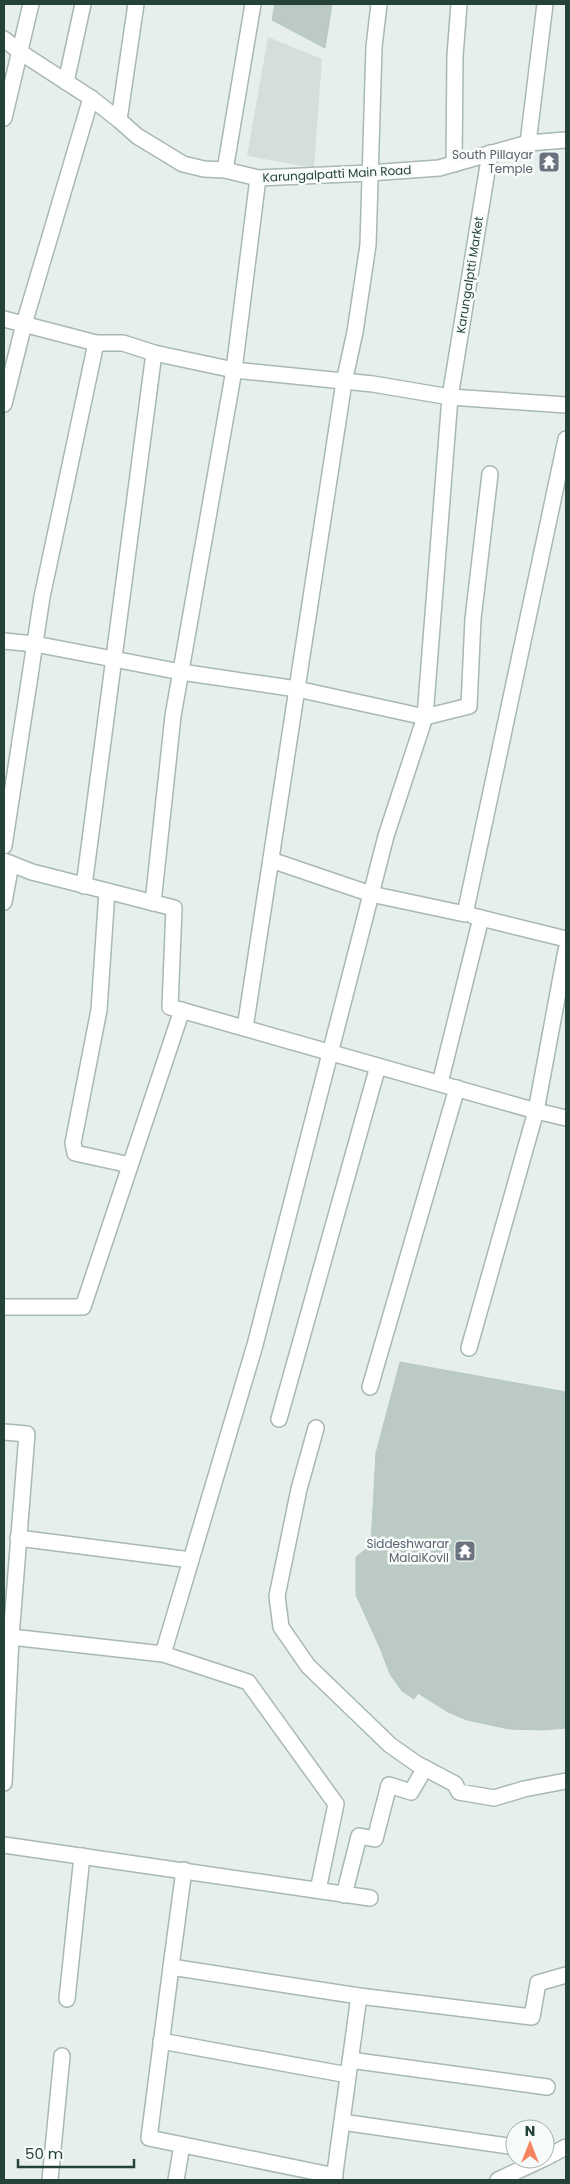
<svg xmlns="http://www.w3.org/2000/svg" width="570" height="2184" viewBox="0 0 570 2184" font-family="Poppins,sans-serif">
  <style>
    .built { fill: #d4dfda }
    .building { fill: #bbcac4; stroke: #b8c9c2 }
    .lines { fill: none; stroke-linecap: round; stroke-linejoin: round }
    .minor-casing { stroke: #a8b8b2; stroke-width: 18 }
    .tertiary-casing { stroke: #a8b8b2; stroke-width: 18 }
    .minor { stroke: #fff; stroke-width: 15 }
    .tertiary { stroke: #fff; stroke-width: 15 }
    .labels { text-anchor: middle; stroke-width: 5; stroke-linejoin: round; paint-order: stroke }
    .worship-label { font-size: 12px; fill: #5b616d; stroke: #f7fbf9; text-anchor: end }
    .street-label { font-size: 12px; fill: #24423a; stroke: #f7fbf9 }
  </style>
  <rect width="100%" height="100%" fill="#e6efeb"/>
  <!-- built -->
  <path class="built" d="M268 37 322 59 314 168 247 156Z"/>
  <!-- building -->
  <g class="building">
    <path d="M275 4H332L325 48 272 20Z"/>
    <path d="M400 1362 566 1392V1728L543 1730 509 1729 467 1720 448 1712 418 1693 414 1699 402 1691 390 1674 380 1648 356 1595V1557L371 1545 376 1453Z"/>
  </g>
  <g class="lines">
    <!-- minor casing -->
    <g class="minor-casing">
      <g id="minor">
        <path d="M66 82 83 4"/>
        <path d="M4 118 31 4"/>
        <path d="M119 120 136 4"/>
        <path d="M528 143 545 4"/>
        <path d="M454 164 455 56 459 4"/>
        <path d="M225 170 253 4"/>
        <path d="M4 319 96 343H123L154 353 234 370 373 384 450 397 566 405"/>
        <path d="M4 404 24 324 91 98"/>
        <path d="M4 641 35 644 181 672 297 689 425 717 450 397 490 153"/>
        <path d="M4 846 42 597 96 343"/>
        <path d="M271 860 371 894 465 914 566 439"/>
        <path d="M4 861 32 872 174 908 170 1007 536 1111 566 950"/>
        <path d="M84 886 154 353"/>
        <path d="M107 891 99 1010 73 1143 75 1153 130 1165"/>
        <path d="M4 902 11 864"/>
        <path d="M153 903 173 716 234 370 258 178"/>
        <path d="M473 916 566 939"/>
        <path d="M245 1028 344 382 355 332 368 245 374 47 379 4"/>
        <path d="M440 1083 481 918"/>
        <path d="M4 1307H83L182 1010"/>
        <path d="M469 1348 536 1111 566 1118"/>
        <path d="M370 1387 457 1088"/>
        <path d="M279 1419 378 1066"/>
        <path d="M316 1428 299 1489 277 1596 281 1627 308 1666 390 1745 417 1764 455 1784 459 1792 494 1798 524 1789 566 1781"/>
        <path d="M4 1432 27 1434 11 1637"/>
        <path d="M18 1538 191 1560"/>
        <path d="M163 1654 248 1682 336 1804 318 1890"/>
        <path d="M4 1783 11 1637 163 1654 255 1345 386 836 425 717 469 706 473 619 490 474"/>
        <path d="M4 1845 370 1898"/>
        <path d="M344 1895 359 1836 375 1839 389 1785 411 1792 425 1768"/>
        <path d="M171 1967 184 1870"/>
        <path d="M67 1999 82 1856"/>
        <path d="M161 2041 348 2075"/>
        <path d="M350 2060 547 2087"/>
        <path d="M342 2122 515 2147"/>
        <path d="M545 2158 566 2147"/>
        <path d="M335 2176 149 2138 171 1967 359 1996"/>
        <path d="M50 2180 62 2056"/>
        <path d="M176 2180 182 2145"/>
        <path d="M334 2180 359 1996 532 2017 538 1983 566 1975"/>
        <path d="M498 2180 543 2159"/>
      </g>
    </g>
    <!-- tertiary casing -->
    <g class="tertiary-casing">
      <path id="tertiary" d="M4 39 20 52 91 98 119 120 137 136 183 164 204 169 225 170 258 178 369 173 439 168 528 143 566 140"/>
    </g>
    <!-- minor -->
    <use href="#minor" class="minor"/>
    <!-- tertiary -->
    <use href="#tertiary" class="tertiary"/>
  </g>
  <!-- icons -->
  <defs>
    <g id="temple-square" transform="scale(1.125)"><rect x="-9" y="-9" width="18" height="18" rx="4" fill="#6b7280" stroke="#f7fbf9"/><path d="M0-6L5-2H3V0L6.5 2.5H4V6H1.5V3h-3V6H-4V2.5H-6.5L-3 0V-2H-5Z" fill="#fff"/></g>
  </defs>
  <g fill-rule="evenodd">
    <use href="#temple-square" x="549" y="162"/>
    <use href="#temple-square" x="465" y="1551"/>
  </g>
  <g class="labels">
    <!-- worship labels -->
    <g class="worship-label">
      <text x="533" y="159">South Pillayar<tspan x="533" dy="14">Temple</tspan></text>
      <text x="449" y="1548">Siddeshwarar<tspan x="449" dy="14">MalaiKovil</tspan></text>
    </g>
    <!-- street labels -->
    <g class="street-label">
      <text transform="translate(337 174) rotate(-3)" y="4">Karungalpatti Main Road</text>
      <text transform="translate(470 275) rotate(-81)" y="4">Karungalptti Market</text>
    </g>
  </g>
  <!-- border -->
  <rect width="570" height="2184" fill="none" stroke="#24423a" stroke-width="10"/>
  <!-- north arrow -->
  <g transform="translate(530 2144)"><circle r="24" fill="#f7fbf9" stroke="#a3b1ad"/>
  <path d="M0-4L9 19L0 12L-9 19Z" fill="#f4845f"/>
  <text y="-8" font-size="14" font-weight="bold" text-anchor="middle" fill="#24423a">N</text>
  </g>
  <!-- scale -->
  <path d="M18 2159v8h116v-8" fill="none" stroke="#24423a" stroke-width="2.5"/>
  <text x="25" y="2159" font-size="15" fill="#24423a" stroke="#f7fbf9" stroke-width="4" paint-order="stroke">50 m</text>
</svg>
